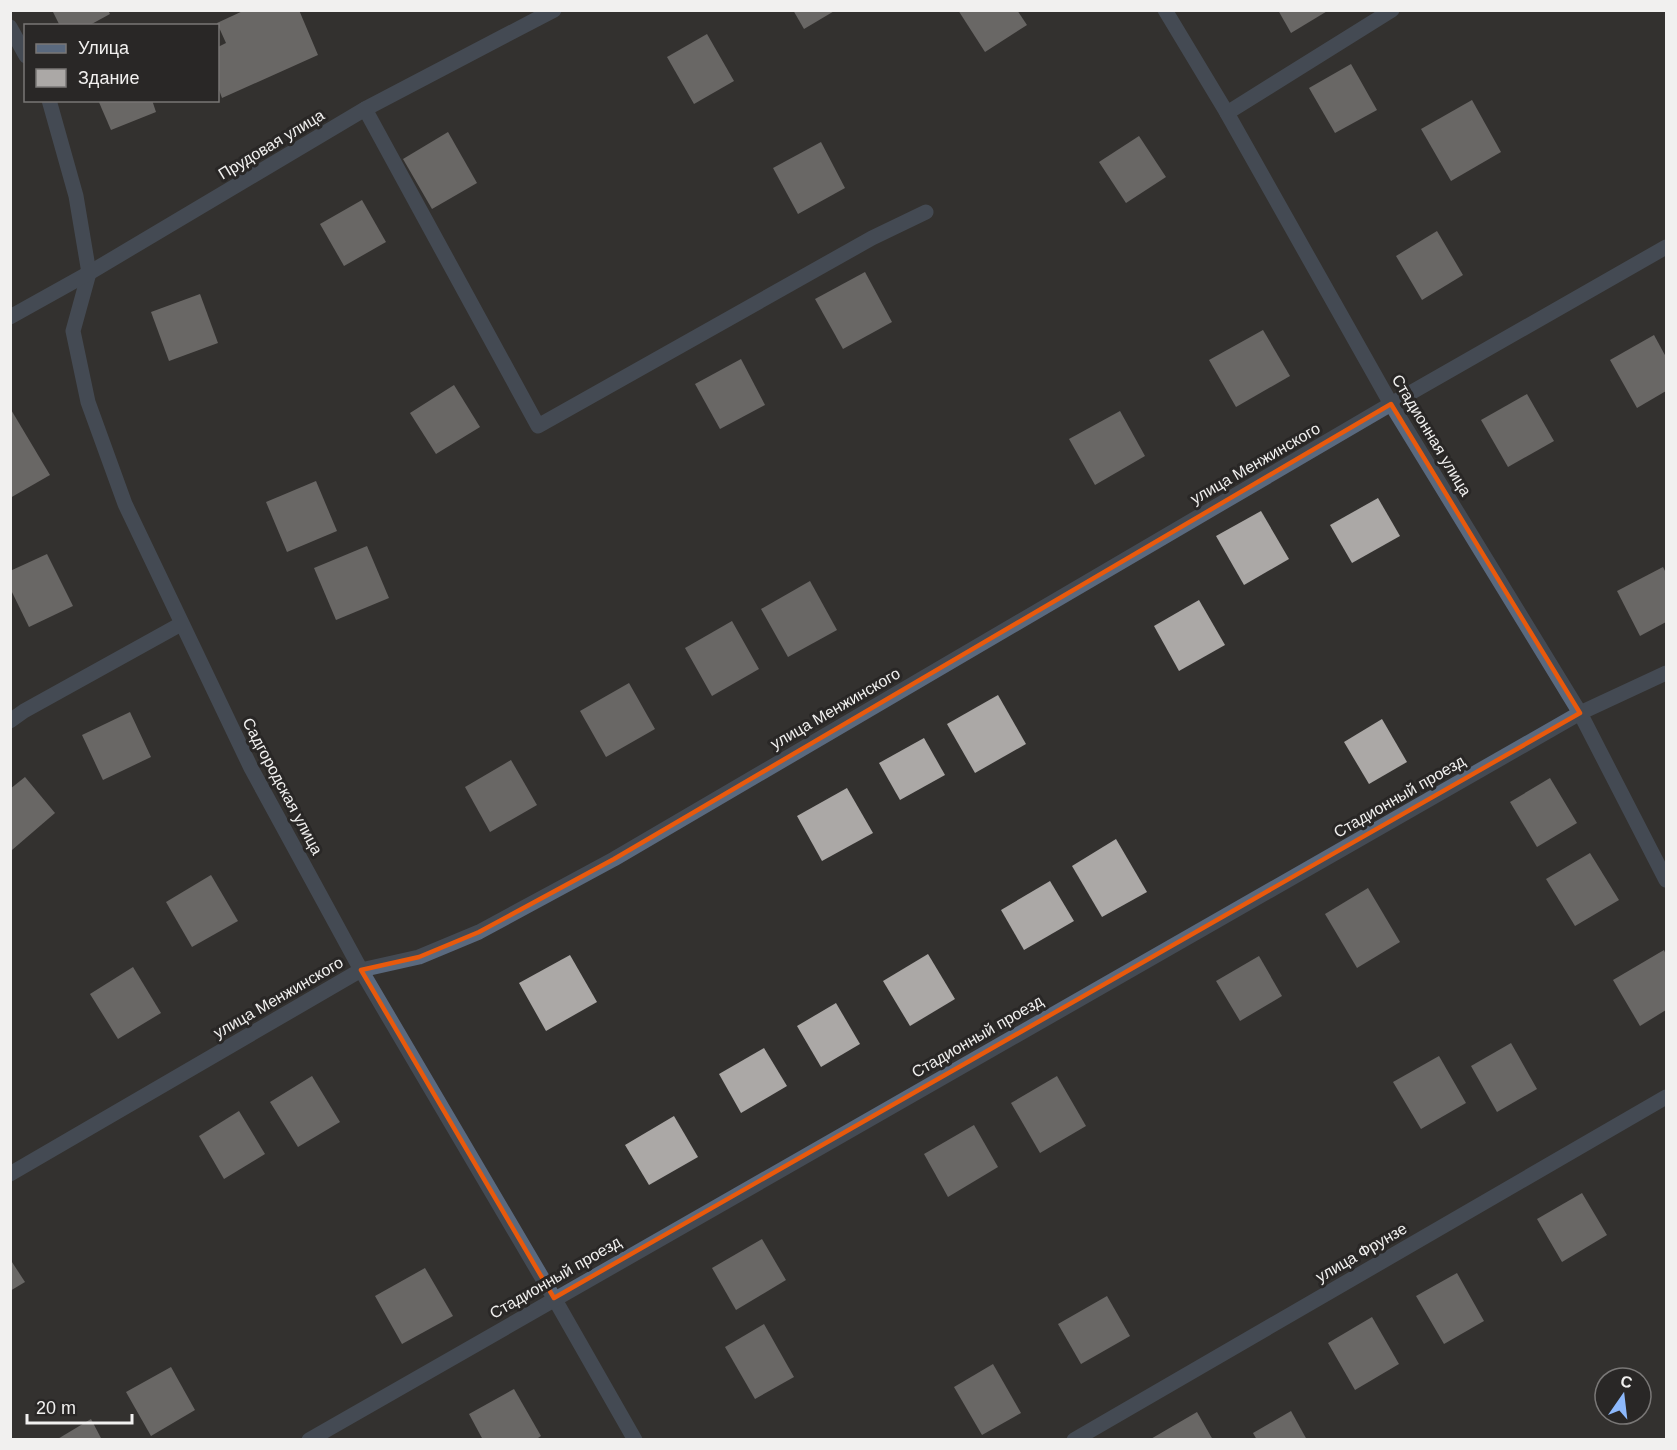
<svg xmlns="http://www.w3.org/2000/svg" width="1677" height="1450" viewBox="0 0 1677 1450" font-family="Helvetica,sans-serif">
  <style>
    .building { fill: #aba8a6 }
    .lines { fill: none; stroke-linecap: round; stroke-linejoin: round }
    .service { stroke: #5a697e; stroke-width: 15 }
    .minor { stroke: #5a697e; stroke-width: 15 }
    .marked { fill: none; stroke: #e8590c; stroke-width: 4.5; stroke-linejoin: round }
    .labels { text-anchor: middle; stroke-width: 6; stroke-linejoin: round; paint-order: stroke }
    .street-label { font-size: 16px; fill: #f1f0ef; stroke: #292726 }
  </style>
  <rect width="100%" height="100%" fill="#33312f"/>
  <!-- building -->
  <g class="building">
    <path d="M52 10H108L110 14 88 26H60Z"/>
    <path d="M245 10H299L318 55 222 98 218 87V47L226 43 217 23Z"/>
    <path d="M793 10H836L804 29Z"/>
    <path d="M958 10H1017L1027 25 985 52Z"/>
    <path d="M1278 10H1329L1291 33Z"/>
    <path d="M707 34 734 81 694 104 667 57Z"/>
    <path d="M1351 64 1377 110 1335 133 1309 88Z"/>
    <path d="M98 100H152L156 112 111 130Z"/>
    <path d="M1472 100 1501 152 1451 181 1421 129Z"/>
    <path d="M448 132 477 183 432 209 403 159Z"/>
    <path d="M1139 136 1166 177 1126 203 1099 162Z"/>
    <path d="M821 142 845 188 798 214 773 168Z"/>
    <path d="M362 200 386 242 344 266 320 224Z"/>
    <path d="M1437 231 1463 275 1422 300 1396 256Z"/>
    <path d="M865 272 892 322 843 349 815 299Z"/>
    <path d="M200 294 218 343 169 361 151 312Z"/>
    <path d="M1263 330 1290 376 1236 407 1209 360Z"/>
    <path d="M1654 335 1666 357V391L1637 408 1610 360Z"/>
    <path d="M741 359 765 405 720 429 695 384Z"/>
    <path d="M454 385 480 427 436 454 410 413Z"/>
    <path d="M1527 394 1554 441 1508 467 1481 420Z"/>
    <path d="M10 408 50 475 10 498Z"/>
    <path d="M1120 411 1145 456 1095 485 1069 439Z"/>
    <path d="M316 481 337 531 287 552 266 502Z"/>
    <path d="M1378 498 1400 536 1352 563 1330 525Z"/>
    <path d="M1261 511 1289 559 1244 585 1216 536Z"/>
    <path d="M367 546 389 598 336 620 314 568Z"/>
    <path d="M47 554 73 606 29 627 10 588V571Z"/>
    <path d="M1663 567 1666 573V622L1640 636 1617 591Z"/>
    <path d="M810 581 837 630 788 657 761 609Z"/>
    <path d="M1199 600 1225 645 1179 671 1154 626Z"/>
    <path d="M732 621 759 669 712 696 685 648Z"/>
    <path d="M629 683 655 729 606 757 580 711Z"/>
    <path d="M998 695 1026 744 975 773 947 724Z"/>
    <path d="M130 712 151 757 103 780 82 735Z"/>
    <path d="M1382 719 1407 762 1369 784 1344 742Z"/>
    <path d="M924 738 945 775 900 800 879 763Z"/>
    <path d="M511 760 537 805 490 832 465 787Z"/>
    <path d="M25 777 55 813 12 850 10 848V789Z"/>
    <path d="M1550 778 1577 823 1537 847 1510 802Z"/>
    <path d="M847 788 873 833 822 861 797 816Z"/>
    <path d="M1116 839 1147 892 1102 917 1072 866Z"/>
    <path d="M1590 853 1619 900 1575 926 1546 879Z"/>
    <path d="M211 875 238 921 192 947 166 902Z"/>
    <path d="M1050 881 1074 921 1024 950 1001 910Z"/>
    <path d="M1368 888 1400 942 1357 968 1325 914Z"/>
    <path d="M1664 950 1666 955V1010L1640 1026 1613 980Z"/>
    <path d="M928 954 955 999 910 1026 883 981Z"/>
    <path d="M570 955 597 1002 546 1031 519 983Z"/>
    <path d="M1259 956 1282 996 1240 1021 1216 981Z"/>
    <path d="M133 967 161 1013 118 1039 90 994Z"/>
    <path d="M836 1003 860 1044 821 1067 797 1026Z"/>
    <path d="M1511 1043 1537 1089 1497 1112 1471 1066Z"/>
    <path d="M764 1048 787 1086 741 1113 719 1074Z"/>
    <path d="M1439 1056 1466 1103 1421 1129 1393 1082Z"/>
    <path d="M312 1076 340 1122 298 1147 270 1102Z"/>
    <path d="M1057 1076 1086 1126 1040 1153 1011 1103Z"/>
    <path d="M239 1111 265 1154 224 1179 199 1136Z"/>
    <path d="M674 1116 698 1157 649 1185 625 1145Z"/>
    <path d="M974 1125 998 1167 948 1197 924 1154Z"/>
    <path d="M1582 1193 1607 1235 1562 1262 1537 1219Z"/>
    <path d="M762 1239 786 1280 736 1310 712 1268Z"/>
    <path d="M10 1259 25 1282 10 1291Z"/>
    <path d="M425 1268 453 1316 402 1344 375 1296Z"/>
    <path d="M1457 1273 1484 1321 1444 1344 1416 1296Z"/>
    <path d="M1107 1296 1130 1336 1081 1364 1058 1324Z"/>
    <path d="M1372 1317 1399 1364 1355 1390 1328 1343Z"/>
    <path d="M764 1324 794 1377 755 1399 725 1347Z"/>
    <path d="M993 1364 1021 1413 982 1435 954 1387Z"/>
    <path d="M171 1367 195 1410 151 1436 126 1392Z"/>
    <path d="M514 1389 541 1436 535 1440H483L469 1414Z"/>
    <path d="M1291 1411 1307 1440H1257L1253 1433Z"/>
    <path d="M1197 1412 1213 1440H1149Z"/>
    <path d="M91 1419 102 1440H56Z"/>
  </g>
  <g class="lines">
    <!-- service -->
    <g class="service">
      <path d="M365 109 538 426 872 238 926 212"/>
      <path d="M1227 113 1392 10"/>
    </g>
    <!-- minor -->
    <g class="minor">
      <path d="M1165 10 1227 113 1391 404 1580 713 1666 880"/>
      <path d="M10 27 26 56"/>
      <path d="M49 100 76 196 89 273 73 331 88 402 125 504 251 768 361 970 554 1298 635 1440"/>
      <path d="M10 317 89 273 365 109 554 10"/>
      <path d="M10 721 24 711 181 624"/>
      <path d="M10 1174 361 970 419 957 479 932 614 859 1391 404 1666 247"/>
      <path d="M309 1440 1580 713 1666 673"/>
      <path d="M1074 1440 1666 1097"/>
    </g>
  </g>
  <!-- marked area -->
  <path d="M0 0H1677V1450H0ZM1391 404 1580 713 554 1298 361 970 419 957 479 932 614 859Z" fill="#33312f" fill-opacity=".55" fill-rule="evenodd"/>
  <path class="marked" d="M1391 404 1580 713 554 1298 361 970 419 957 479 932 614 859Z"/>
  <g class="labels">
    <!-- street labels -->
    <g class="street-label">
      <text transform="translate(271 144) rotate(-31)" y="6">Прудовая улица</text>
      <text transform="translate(1432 435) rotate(59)" y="6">Стадионная улица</text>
      <text transform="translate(1255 463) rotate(-30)" y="6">улица Менжинского</text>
      <text transform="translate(835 708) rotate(-30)" y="6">улица Менжинского</text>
      <text transform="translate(283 786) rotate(62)" y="6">Садгородская улица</text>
      <text transform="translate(1399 796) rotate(-30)" y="6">Стадионный проезд</text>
      <text transform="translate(278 997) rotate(-30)" y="6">улица Менжинского</text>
      <text transform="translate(977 1036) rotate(-30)" y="6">Стадионный проезд</text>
      <text transform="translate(1361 1252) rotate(-30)" y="6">улица Фрунзе</text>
      <text transform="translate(555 1277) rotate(-30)" y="6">Стадионный проезд</text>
    </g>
  </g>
  <!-- border -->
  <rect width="1677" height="1450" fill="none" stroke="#f1f0ef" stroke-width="24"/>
  <!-- legend -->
  <rect x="24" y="24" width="195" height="78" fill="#292726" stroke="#797776" stroke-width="1.5"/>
  <rect x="36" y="44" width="30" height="9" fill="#5a697e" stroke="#797776" stroke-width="1.5"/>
  <text x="78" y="54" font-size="18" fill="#f1f0ef">Улица</text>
  <rect x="36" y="69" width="30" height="18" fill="#aba8a6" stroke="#797776" stroke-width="1.5"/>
  <text x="78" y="84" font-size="18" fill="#f1f0ef">Здание</text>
  <!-- north arrow -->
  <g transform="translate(1623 1396) rotate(14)"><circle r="28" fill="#292726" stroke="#797776" stroke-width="1.5"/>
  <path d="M0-4.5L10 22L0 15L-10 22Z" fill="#8db9fc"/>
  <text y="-9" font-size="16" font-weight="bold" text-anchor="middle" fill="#f1f0ef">С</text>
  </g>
  <!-- scale -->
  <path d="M27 1414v9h105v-9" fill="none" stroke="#f1f0ef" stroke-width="3"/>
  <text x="36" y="1414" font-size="18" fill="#f1f0ef" stroke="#292726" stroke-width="4.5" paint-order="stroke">20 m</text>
</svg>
